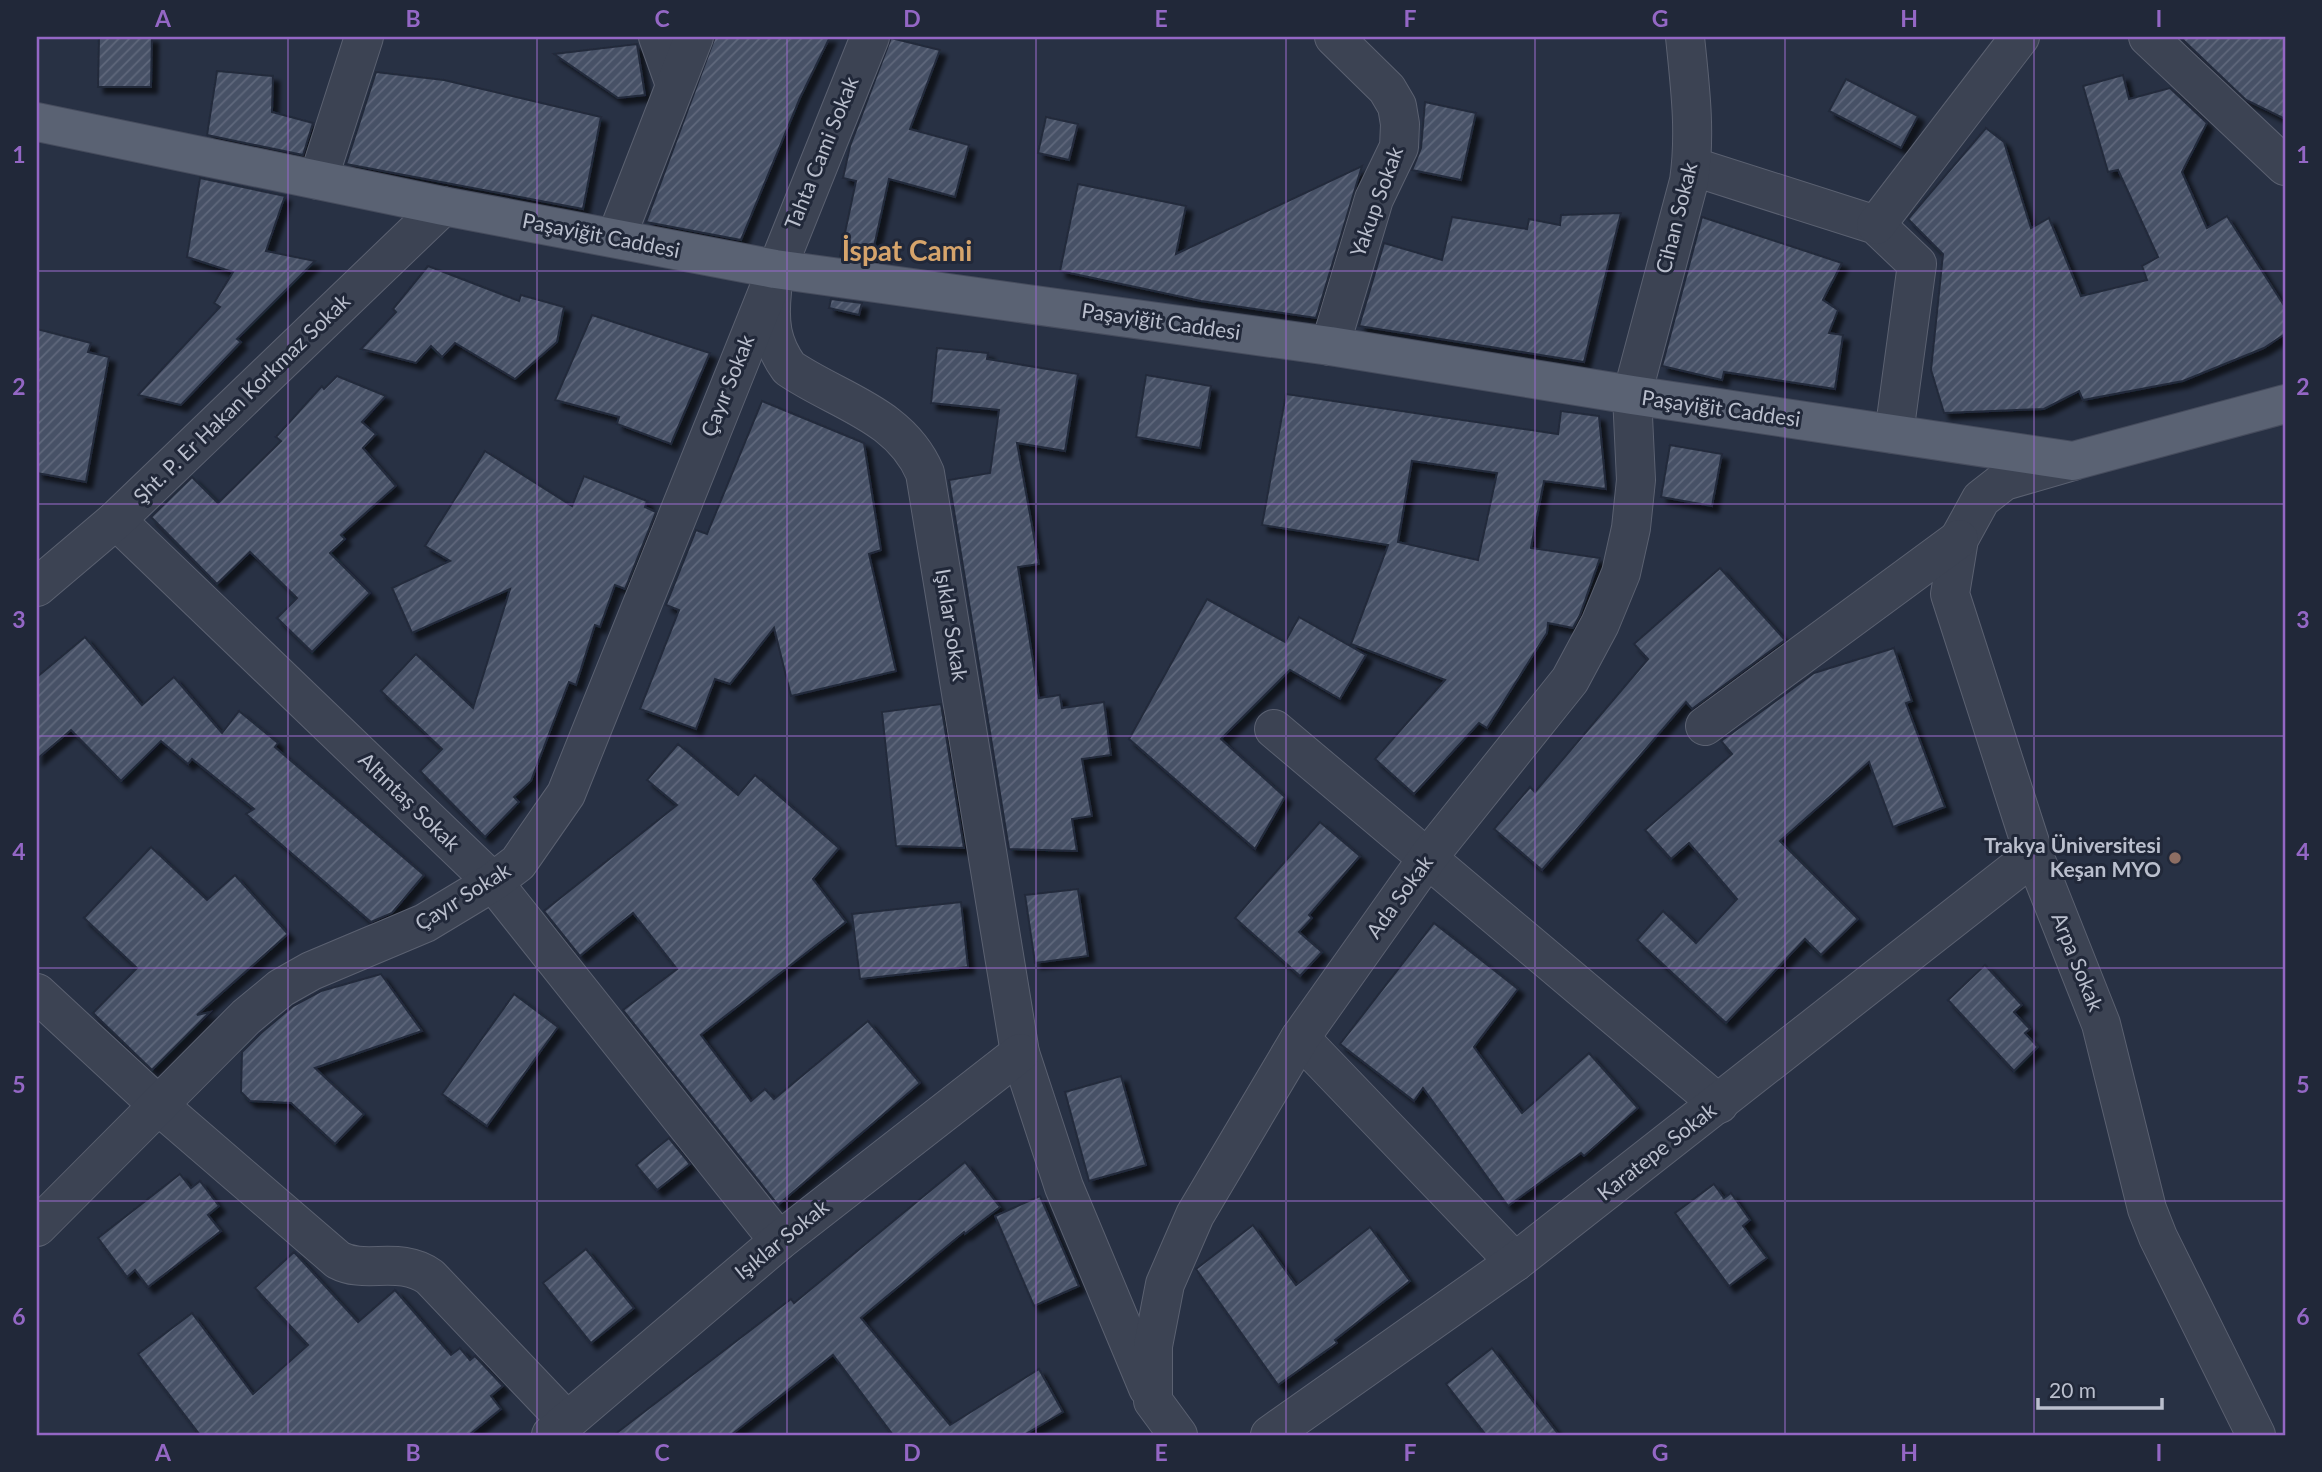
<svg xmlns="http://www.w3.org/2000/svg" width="2322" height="1472" viewBox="0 0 2322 1472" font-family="Lato,sans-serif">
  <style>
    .building { fill: url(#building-hatch); stroke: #232a3b; stroke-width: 2; fill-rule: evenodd; filter: url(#shadow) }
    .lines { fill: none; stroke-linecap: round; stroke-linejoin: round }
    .minor-casing { stroke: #5b6171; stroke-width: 40 }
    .major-casing { stroke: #464c5d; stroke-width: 40 }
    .minor { stroke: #3c4353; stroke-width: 38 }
    .major { stroke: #5a6273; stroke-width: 38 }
    .grid { fill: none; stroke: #9467c5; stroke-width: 2; stroke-opacity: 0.55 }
    .education-dot { fill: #8d6e63; stroke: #212839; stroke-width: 2.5 }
    .labels { text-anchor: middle; stroke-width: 6; stroke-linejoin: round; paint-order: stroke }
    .street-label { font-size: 21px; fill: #babfcd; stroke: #212839 }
    .poi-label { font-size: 21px; font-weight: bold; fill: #babfcd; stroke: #212839; text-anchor: end }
    .district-label { font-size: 28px; font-weight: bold; fill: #d6a46b; stroke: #212839 }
    .neatline { fill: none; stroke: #9467c5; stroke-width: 2.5 }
    .grid-label { font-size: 23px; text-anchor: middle; font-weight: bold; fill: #9467c5 }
  </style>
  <defs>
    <pattern id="building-hatch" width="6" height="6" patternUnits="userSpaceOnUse" patternTransform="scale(1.75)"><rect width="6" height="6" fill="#475166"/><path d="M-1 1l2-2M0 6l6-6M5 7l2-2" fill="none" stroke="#5f687b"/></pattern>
    <filter id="shadow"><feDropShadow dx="6" dy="6" stdDeviation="2" flood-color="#0009"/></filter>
  </defs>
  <rect width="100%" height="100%" fill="#283144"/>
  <!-- building -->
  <g class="building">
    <path d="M99 37H152L151 87H98Z"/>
    <path d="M715 37H830L800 98 741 240 646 222Z"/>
    <path d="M2180 37H2285V119L2246 100Z"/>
    <path d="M891 38 940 50 910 129 969 145 955 197 889 179 871 260 840 256 856 181 843 178 850 146Z"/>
    <path d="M637 44 645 95 618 98 554 54Z"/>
    <path d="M217 71 273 76 272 112 313 123 303 155 207 135Z"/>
    <path d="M376 72 444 80 601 117 583 209 346 164Z"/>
    <path d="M2123 75 2129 99 2170 88 2207 123 2182 172 2207 228 2227 216 2285 307V334L2264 348 2183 381 2083 400 2079 391 2044 409 1944 413 1931 370 1943 254 1908 219 1986 128 2004 142 2031 228 2049 218 2081 296 2147 280 2142 266 2158 257 2118 170 2108 172 2083 86Z"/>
    <path d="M1846 79 1918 116 1901 148 1829 111Z"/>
    <path d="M1425 102 1476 113 1461 180 1412 170 1421 148Z"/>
    <path d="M1046 117 1078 124 1069 160 1038 153Z"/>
    <path d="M1362 166 1316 318 1201 301 1060 271 1078 184 1186 206 1176 254Z"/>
    <path d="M200 178 285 196 266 251 315 261 237 339 241 342 181 405 138 395 220 307 214 303 233 272 187 257Z"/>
    <path d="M1621 213 1584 362 1359 326 1384 243 1442 260 1452 217 1527 229 1529 219 1560 225 1561 215Z"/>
    <path d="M1702 217 1842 263 1823 300 1838 310 1829 333 1843 335 1835 389 1724 372 1722 380 1662 366Z"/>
    <path d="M428 266 519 301 521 295 564 307 557 342 515 379 455 343 442 357 431 346 416 363 361 349 396 312 393 309Z"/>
    <path d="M831 299 862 303 859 315 829 308Z"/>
    <path d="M592 315 710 353 671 444 617 424 619 417 555 400Z"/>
    <path d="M37 329 91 343 88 352 109 357 86 482 37 473Z"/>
    <path d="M937 348 988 353 987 359 1078 374 1065 451 1017 443 1039 564 1018 567 1039 698 1060 695 1062 708 1104 702 1111 755 1082 759 1092 816 1072 819 1077 851 1009 849 949 480 990 473 999 410 931 403Z"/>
    <path d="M1146 375 1211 386 1200 448 1136 437Z"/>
    <path d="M337 376 386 396 362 422 376 434 363 448 396 486 341 535 345 539 330 553 370 593 312 652 277 618 297 598 250 552 217 584 151 517 192 477 218 503 281 441 276 437 322 386 324 389Z"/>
    <path d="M1286 394 1558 434 1561 411 1599 416 1606 489 1544 481 1531 548 1600 558 1580 615 1573 628 1548 623 1547 633 1487 728 1479 723 1414 794 1375 759 1445 680 1351 644 1388 545 1262 525ZM1412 461 1497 473 1478 560 1398 542Z"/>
    <path d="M762 401 864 443 881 550 869 554 896 671 791 696 774 628 730 684 715 679 696 729 640 709 679 610 666 605 696 530 707 534Z"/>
    <path d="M1670 445 1722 454 1712 506 1661 497Z"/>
    <path d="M485 451 572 506 584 476 647 501 645 507 656 512 625 589 615 585 600 627 595 625 576 685 569 682 531 781 514 797 519 802 485 837 420 771 442 749 381 691 416 654 473 708 510 589 412 633 392 588 450 561 425 546Z"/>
    <path d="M1720 568 1785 640 1692 709 1686 702 1542 870 1494 829 1530 787 1535 792 1648 659 1634 644Z"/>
    <path d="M1207 599 1285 642 1299 617 1366 655 1340 699 1290 670 1221 739 1285 797 1255 849 1129 739Z"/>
    <path d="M85 637 142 705 174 677 222 733 239 711 278 743 275 747 424 875 392 913 371 922 246 814 254 809 192 759 188 764 161 741 121 781 71 730 37 759V677Z"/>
    <path d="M1894 648 1912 701 1906 703 1945 807 1893 827 1869 762 1780 841 1858 919 1821 955 1805 939 1726 1023 1637 940 1663 911 1696 943 1737 899 1689 843 1671 859 1645 830 1732 754 1721 741 1814 673Z"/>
    <path d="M941 704 964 848 896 846 882 712Z"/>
    <path d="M678 744 738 795 755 775 839 848 813 879 846 922 701 1035 751 1101 765 1089 774 1099 868 1021 920 1083 778 1205 623 1010 677 969 633 913 580 956 544 911 677 805 647 780Z"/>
    <path d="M1320 822 1360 856 1309 915 1312 918 1299 932 1322 952 1300 976 1235 918Z"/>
    <path d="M151 847 207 900 235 875 288 934 197 1015 210 1012 152 1070 93 1013 137 968 84 918Z"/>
    <path d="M1078 889 1088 956 1035 963 1025 895Z"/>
    <path d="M961 902 968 967 860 979 852 914Z"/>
    <path d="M1434 923 1518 989 1474 1047 1522 1113 1589 1053 1638 1108 1584 1156 1581 1153 1508 1206 1423 1088 1414 1101 1340 1044Z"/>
    <path d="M1985 965 2022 1005 2014 1012 2030 1029 2025 1033 2038 1047 2014 1071 1948 1000Z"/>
    <path d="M381 974 422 1031 315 1068 364 1114 335 1144 291 1103 250 1101 241 1092 242 1052 261 1033 293 1006 321 991Z"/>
    <path d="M514 994 558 1027 487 1126 442 1094Z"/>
    <path d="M1121 1076 1146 1165 1089 1181 1065 1092Z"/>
    <path d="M669 1138 690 1164 657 1190 636 1165Z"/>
    <path d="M965 1162 1000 1207 965 1234 964 1232 861 1318 950 1425 1039 1369 1063 1412 1024 1435H893L833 1355 731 1435H614L791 1299 794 1303Z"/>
    <path d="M180 1174 191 1188 200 1181 219 1206 208 1215 221 1231 148 1287 135 1270 127 1277 98 1238Z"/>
    <path d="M1714 1184 1724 1198 1731 1193 1750 1220 1743 1226 1767 1258 1729 1286 1675 1213Z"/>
    <path d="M1040 1196 1079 1286 1034 1306 995 1216Z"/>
    <path d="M1253 1225 1296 1285 1370 1227 1410 1281 1335 1340 1337 1343 1278 1385 1196 1269Z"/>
    <path d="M586 1249 634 1308 591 1343 543 1283Z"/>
    <path d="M294 1252 358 1322 395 1290 451 1355 460 1348 470 1360 475 1356 503 1386 491 1396 501 1409 469 1435H200L138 1354 192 1313 253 1394 308 1345 255 1288Z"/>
    <path d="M1492 1348 1559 1435H1486L1446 1384Z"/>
  </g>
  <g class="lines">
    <!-- minor casing -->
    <g class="minor-casing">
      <g id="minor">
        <path d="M658 37 674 82"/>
        <path d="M2148 37 2285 166"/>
        <path d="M1691 166 1876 225 1917 264 1894 434"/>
        <path d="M318 180 364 37"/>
        <path d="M1876 225 2020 37"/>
        <path d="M616 238 694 37"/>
        <path d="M772 292C769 322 771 343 789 368 837 401 900 414 925 473L1020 1053 1064 1187 1148 1388"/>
        <path d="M1330 346 1374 199 1399 147 1400 124 1397 106 1387 89 1334 37"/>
        <path d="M2073 461 2004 481 1981 499 1959 539 1950 594 2034 855 2101 1024 2147 1209 2158 1237 2256 1435"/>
        <path d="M116 520 493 882 779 1241"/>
        <path d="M37 587 116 520 443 206"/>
        <path d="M1705 726 1959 539"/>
        <path d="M1274 729 1719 1104"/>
        <path d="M37 993 157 1104 338 1260C366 1275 399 1255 430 1277L567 1421"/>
        <path d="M1300 1038 1515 1262"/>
        <path d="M37 1227 246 1017 281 988 311 971 425 923 493 882 518 863 566 794 870 37"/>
        <path d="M551 1435 779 1241 1020 1053"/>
        <path d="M1178 1435 1153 1401V1346L1165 1284 1195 1215 1300 1038 1429 856 1570 680 1600 624 1621 573 1631 528 1636 480 1632 395 1689 181C1696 132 1690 86 1685 37"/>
        <path d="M1270 1435 1515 1262 2034 855"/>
      </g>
    </g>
    <!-- major casing -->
    <g class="major-casing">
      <path id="major" d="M37 122 443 206 775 269 1330 346 1632 395 2073 461 2285 404"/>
    </g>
    <!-- minor -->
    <use href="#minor" class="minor"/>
    <!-- major -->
    <use href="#major" class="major"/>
  </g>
  <!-- grid -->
  <path class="grid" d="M288 37V1435M537 37V1435M787 37V1435M1036 37V1435M1286 37V1435M1535 37V1435M1785 37V1435M2034 37V1435M37 271H2285M37 504H2285M37 736H2285M37 968H2285M37 1201H2285"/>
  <!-- markers -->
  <circle class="education-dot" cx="2175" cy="858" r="7"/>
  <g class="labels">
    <!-- street labels -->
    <g class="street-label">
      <text transform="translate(822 153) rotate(-68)" y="7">Tahta Cami Sokak</text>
      <text transform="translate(1377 202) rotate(-70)" y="7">Yakup Sokak</text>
      <text transform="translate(1677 218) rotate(-76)" y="7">Cihan Sokak</text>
      <text transform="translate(601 236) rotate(11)" y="7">Paşayiğit Caddesi</text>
      <text transform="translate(1161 322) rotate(8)" y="7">Paşayiğit Caddesi</text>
      <text transform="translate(728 386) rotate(-68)" y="7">Çayır Sokak</text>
      <text transform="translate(242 399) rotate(-44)" y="7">Şht. P. Er Hakan Korkmaz Sokak</text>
      <text transform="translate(1721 409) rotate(8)" y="7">Paşayiğit Caddesi</text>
      <text transform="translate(951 625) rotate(81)" y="7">Işıklar Sokak</text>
      <text transform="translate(409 802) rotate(44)" y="7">Altıntaş Sokak</text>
      <text transform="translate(463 897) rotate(-32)" y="7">Çayır Sokak</text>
      <text transform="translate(1400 897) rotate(-54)" y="7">Ada Sokak</text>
      <text transform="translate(2077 962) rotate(68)" y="7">Arpa Sokak</text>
      <text transform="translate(1657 1152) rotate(-38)" y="7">Karatepe Sokak</text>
      <text transform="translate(782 1240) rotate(-39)" y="7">Işıklar Sokak</text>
    </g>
    <!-- poi labels -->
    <g class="poi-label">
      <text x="2161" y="853">Trakya Üniversitesi<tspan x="2161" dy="24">Keşan MYO</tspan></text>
    </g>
    <!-- district labels -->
    <g class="district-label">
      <text x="907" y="261">İspat Cami</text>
    </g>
  </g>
  <!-- border -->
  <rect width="2322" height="1472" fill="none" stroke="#212839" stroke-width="77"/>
  <!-- scale -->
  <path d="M2038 1398v10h124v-10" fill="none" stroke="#babfcd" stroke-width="3.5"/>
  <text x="2049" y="1398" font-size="21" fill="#babfcd" stroke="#212839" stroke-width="5" paint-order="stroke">20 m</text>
  <rect x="38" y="38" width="2246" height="1396" class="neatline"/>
  <g class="grid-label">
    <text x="163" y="27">A</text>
    <text x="413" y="27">B</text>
    <text x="662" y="27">C</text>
    <text x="912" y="27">D</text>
    <text x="1161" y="27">E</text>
    <text x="1410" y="27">F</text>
    <text x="1660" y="27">G</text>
    <text x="1909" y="27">H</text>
    <text x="2159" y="27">I</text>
    <text x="19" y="163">1</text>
    <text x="2303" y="163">1</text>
    <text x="19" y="395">2</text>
    <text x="2303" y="395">2</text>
    <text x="19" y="628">3</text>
    <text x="2303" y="628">3</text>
    <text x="19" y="860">4</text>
    <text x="2303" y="860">4</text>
    <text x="19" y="1093">5</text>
    <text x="2303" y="1093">5</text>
    <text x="19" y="1325">6</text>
    <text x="2303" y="1325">6</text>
    <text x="163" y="1461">A</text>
    <text x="413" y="1461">B</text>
    <text x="662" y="1461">C</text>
    <text x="912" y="1461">D</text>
    <text x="1161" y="1461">E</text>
    <text x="1410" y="1461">F</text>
    <text x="1660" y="1461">G</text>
    <text x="1909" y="1461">H</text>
    <text x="2159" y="1461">I</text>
  </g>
</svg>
